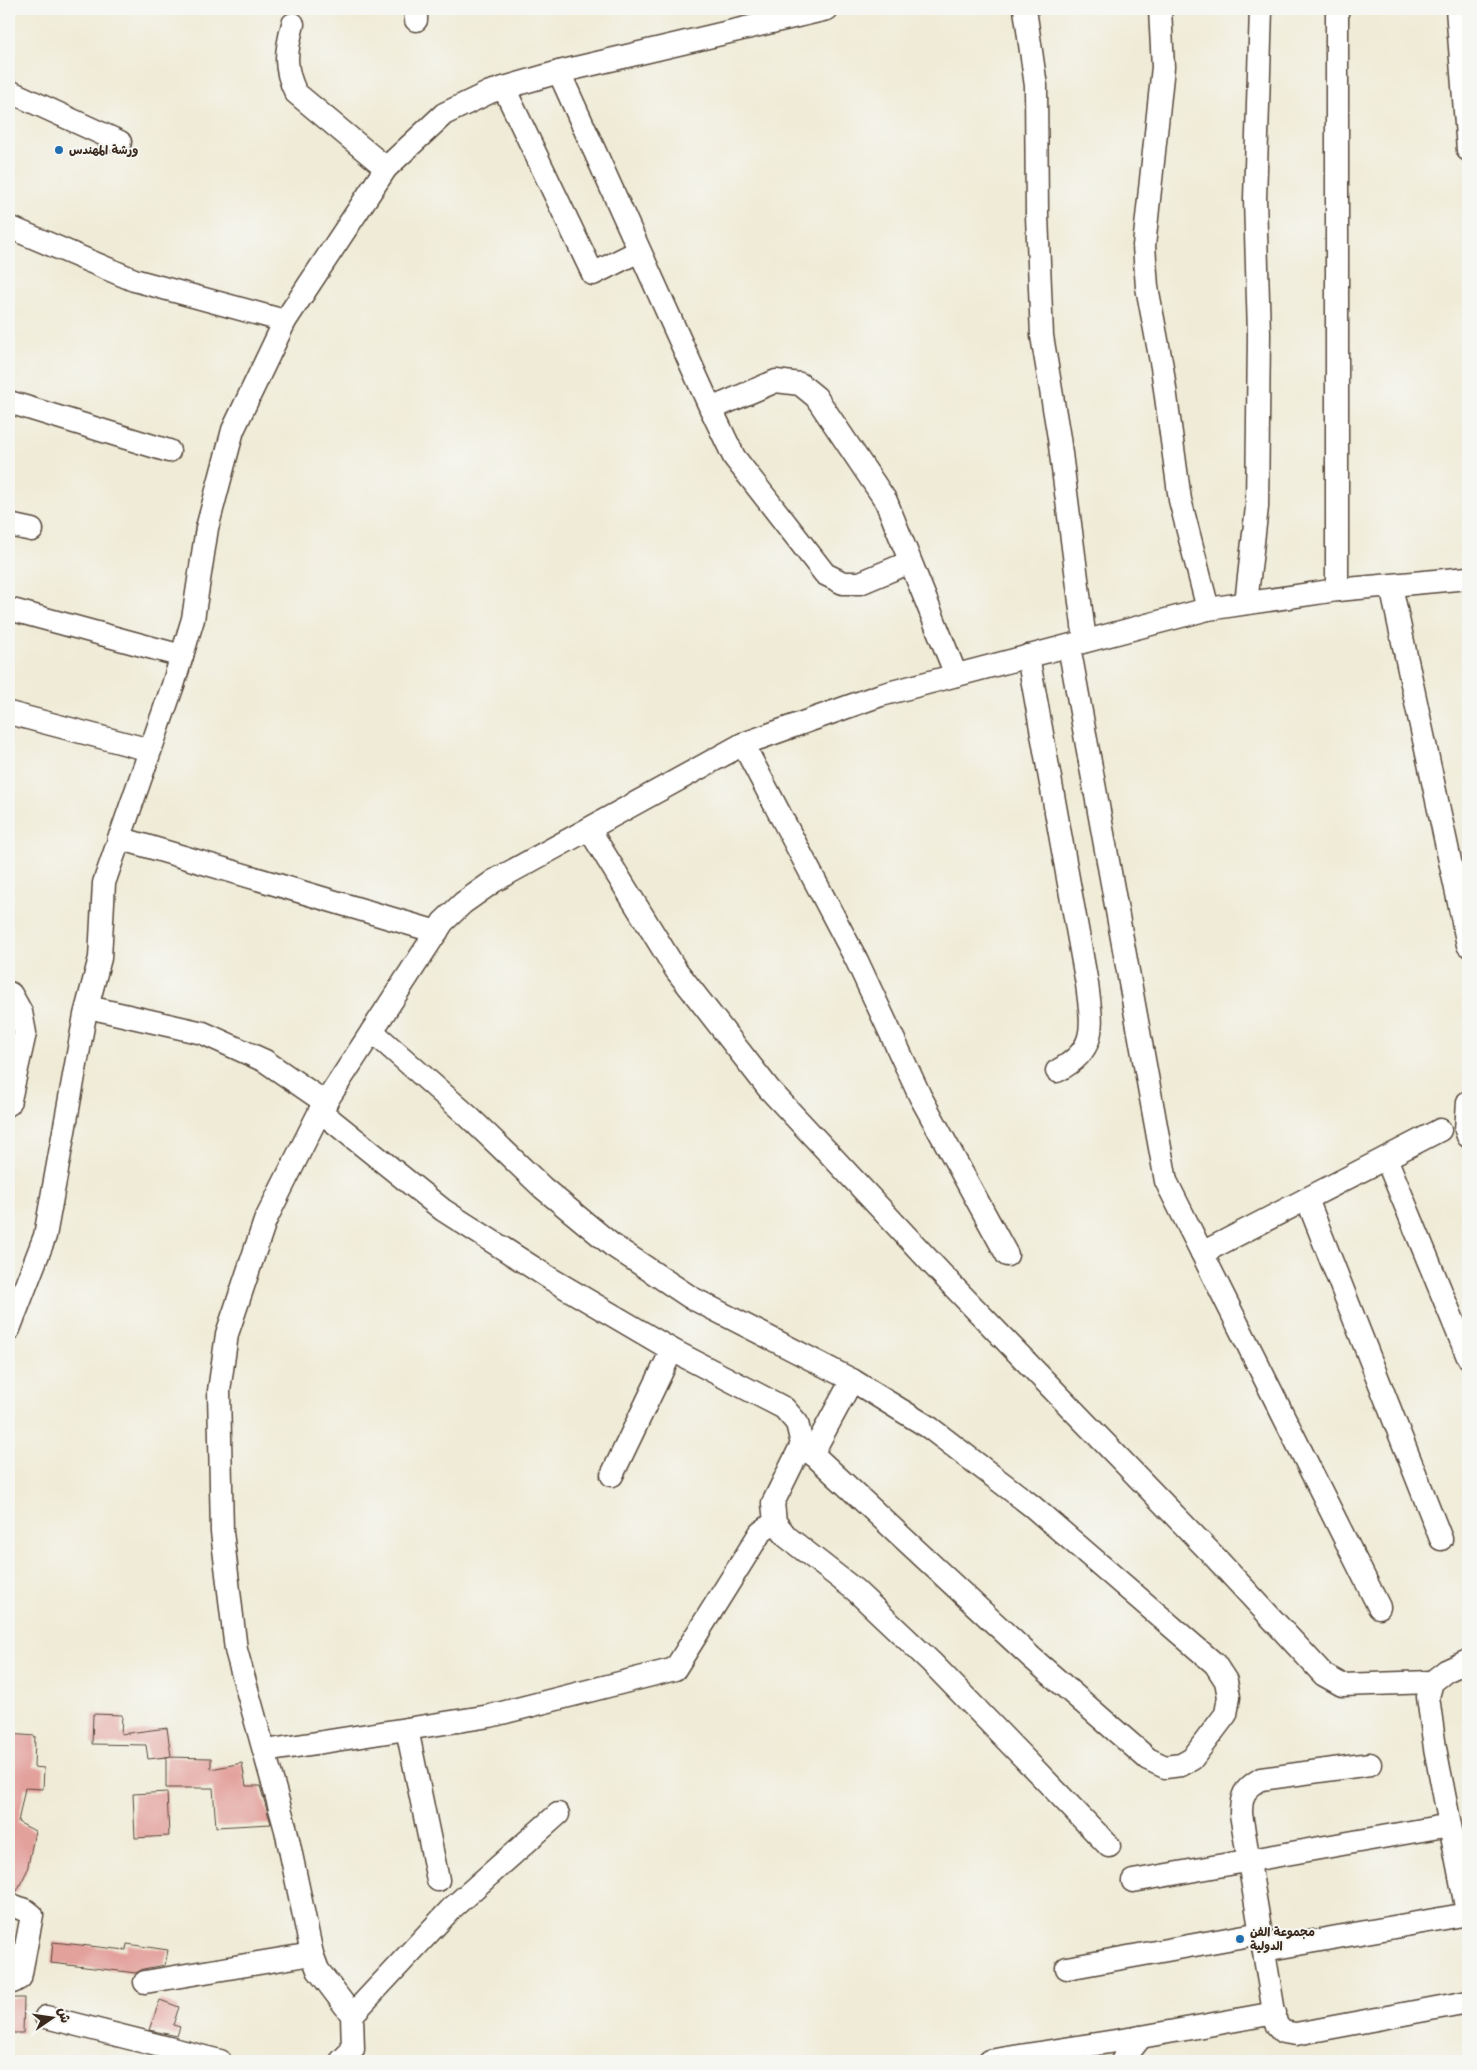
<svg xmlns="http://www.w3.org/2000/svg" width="1477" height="2070" viewBox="0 0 1477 2070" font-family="'Balsamiq Sans','Playpen Sans Arabic',sans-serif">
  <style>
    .building { fill: #e3a19c }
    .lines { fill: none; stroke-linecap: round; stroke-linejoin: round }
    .minor-casing { stroke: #56473a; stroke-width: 25 }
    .minor { stroke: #fff; stroke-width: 22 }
    .poi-dot { fill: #1f6fb2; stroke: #f6f6f2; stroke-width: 2 }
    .labels { text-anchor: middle; stroke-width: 4; stroke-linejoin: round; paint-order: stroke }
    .poi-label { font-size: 12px; font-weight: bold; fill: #3b2a1e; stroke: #f6f6f2; text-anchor: start }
  </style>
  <rect width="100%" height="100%" fill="#f6f6f2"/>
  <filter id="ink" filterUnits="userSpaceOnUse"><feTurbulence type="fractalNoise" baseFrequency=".02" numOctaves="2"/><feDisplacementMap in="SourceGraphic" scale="10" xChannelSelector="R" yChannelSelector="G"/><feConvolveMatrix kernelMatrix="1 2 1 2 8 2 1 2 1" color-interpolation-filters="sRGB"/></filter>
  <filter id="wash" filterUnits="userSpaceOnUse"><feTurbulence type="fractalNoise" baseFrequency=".0096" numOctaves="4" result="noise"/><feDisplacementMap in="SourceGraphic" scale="20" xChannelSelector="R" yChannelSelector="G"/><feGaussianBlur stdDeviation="1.12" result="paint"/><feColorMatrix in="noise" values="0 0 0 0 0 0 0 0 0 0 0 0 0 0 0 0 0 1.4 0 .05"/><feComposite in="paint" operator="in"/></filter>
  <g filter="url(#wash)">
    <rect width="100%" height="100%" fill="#efebd6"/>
    <g id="blocks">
      <!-- building -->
      <g class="building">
        <path d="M93 1714 122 1715 121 1734 167 1728 171 1756 166 1757 211 1758V1769L242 1763 246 1786H260L271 1824 216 1827 213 1788H166V1757L148 1759 146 1745 92 1744Z"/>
        <path d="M9 1734 35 1736 34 1767 44 1768 43 1789 25 1788 18 1822 35 1831 27 1871 16 1893 9 1891Z"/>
        <path d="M167 1792 169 1836 135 1838 133 1794Z"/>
        <path d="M53 1942 126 1950 127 1944 168 1950 165 1965 143 1969 136 1973 51 1963Z"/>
        <path d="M9 1998H24L23 2033H9Z"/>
        <path d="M160 2000 179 2007 173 2025 180 2027 177 2036 149 2030Z"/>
      </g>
    </g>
  </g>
  <g filter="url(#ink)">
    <use href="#blocks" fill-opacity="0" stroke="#56473a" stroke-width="1"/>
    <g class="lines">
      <!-- minor casing -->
      <g class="minor-casing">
        <g id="minor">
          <path d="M416 9V20"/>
          <path d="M1025 9 1036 86 1037 216 1042 336 1059 438 1085 641"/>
          <path d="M1160 9 1163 67 1144 246 1147 287 1162 367 1180 500 1208 609"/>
          <path d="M1337 9V590"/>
          <path d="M1457 9 1468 150"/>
          <path d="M293 24C286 51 283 67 296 93L386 168"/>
          <path d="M559 72 711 409 734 457 825 574 843 583H860L910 562"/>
          <path d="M504 88 593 274 639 251"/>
          <path d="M9 91 120 142"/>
          <path d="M9 227 134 280 285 321"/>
          <path d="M9 402 169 451"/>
          <path d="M711 409 776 381 800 384 816 397 886 501 956 675"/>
          <path d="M9 525 32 530"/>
          <path d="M1391 586 1468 945"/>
          <path d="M1246 603 1257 507 1259 334 1255 199 1261 9"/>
          <path d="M9 609 182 656"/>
          <path d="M1069 646 1166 1181 1379 1607"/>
          <path d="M1028 656 1087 984C1092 1025 1099 1049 1057 1071"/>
          <path d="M9 713 150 750"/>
          <path d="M743 744 857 961 920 1096 1007 1255"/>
          <path d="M589 829 676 970 769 1089 952 1285 1213 1555 1324 1675 1342 1685 1432 1682"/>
          <path d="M119 838 437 932"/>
          <path d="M9 993 11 994 21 1012 25 1033 9 1104"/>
          <path d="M88 1007 203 1033 265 1061 326 1103"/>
          <path d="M372 1031 468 1116 543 1188 612 1245 690 1297 852 1380 930 1428 1032 1506 1215 1664 1226 1681 1229 1697 1226 1714 1192 1759 1181 1765 1165 1767 1148 1759 1032 1658 802 1444"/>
          <path d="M1468 1102 1466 1130 1468 1136"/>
          <path d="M320 1111 443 1210 551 1279 672 1350 784 1408 797 1423 802 1444 773 1503 775 1522 787 1537 855 1590 931 1662 1109 1846"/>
          <path d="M1386 1158 1468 1357"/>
          <path d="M1307 1199 1441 1539"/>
          <path d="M1202 1253 1440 1130"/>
          <path d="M9 1329 45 1236 85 1015 100 958 104 883 173 685 193 619 207 528 233 430 285 321 386 168 444 114 490 92 559 72 827 9"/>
          <path d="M812 1454 852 1380"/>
          <path d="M612 1475 672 1350"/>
          <path d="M1468 1661 1446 1671 1432 1682 1428 1697 1435 1748 1468 1917"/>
          <path d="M407 1729 438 1880"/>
          <path d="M265 1751 490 1716 675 1669 760 1533 775 1522"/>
          <path d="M1370 1764 1261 1779C1244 1789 1241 1795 1241 1814L1276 2024 1283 2032 1296 2034 1468 2002"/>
          <path d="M1133 1881 1450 1825"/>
          <path d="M9 1904 27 1911 32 1915 20 1978 13 1982H9"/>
          <path d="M1264 1950 1468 1914"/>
          <path d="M1067 1968 1261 1933"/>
          <path d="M145 1982 312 1954"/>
          <path d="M352 2015 451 1909 558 1814"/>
          <path d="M46 2017 220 2061"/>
          <path d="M341 2061 353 2049 352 2015 318 1970 312 1954 286 1830 236 1650 222 1532 219 1391 227 1334 265 1221 320 1111 443 922 463 903 494 881 743 744 881 695 1208 609 1337 590 1468 578"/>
          <path d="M989 2061 1141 2037 1275 2013"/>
          <path d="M1122 2061 1141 2037"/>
        </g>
      </g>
      <!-- minor -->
      <use href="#minor" class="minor"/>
    </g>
  </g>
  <!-- markers -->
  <g class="poi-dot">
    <circle cx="59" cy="150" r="5"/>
    <circle cx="1240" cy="1939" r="5"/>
  </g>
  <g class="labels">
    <!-- poi labels -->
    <g class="poi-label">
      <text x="69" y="154">ورشة المهندس</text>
      <text x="1250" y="1936">مجموعة الفن<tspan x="1250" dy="14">الدولية</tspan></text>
    </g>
  </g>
  <!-- margin -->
  <rect width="1477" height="2070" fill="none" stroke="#f6f6f2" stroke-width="30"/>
  <!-- north arrow -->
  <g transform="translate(52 2018) rotate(77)" stroke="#f6f6f2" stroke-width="4" paint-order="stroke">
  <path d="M0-4L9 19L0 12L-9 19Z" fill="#3b2a1e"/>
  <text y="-8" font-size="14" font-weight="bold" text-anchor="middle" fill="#3b2a1e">ش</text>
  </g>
</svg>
